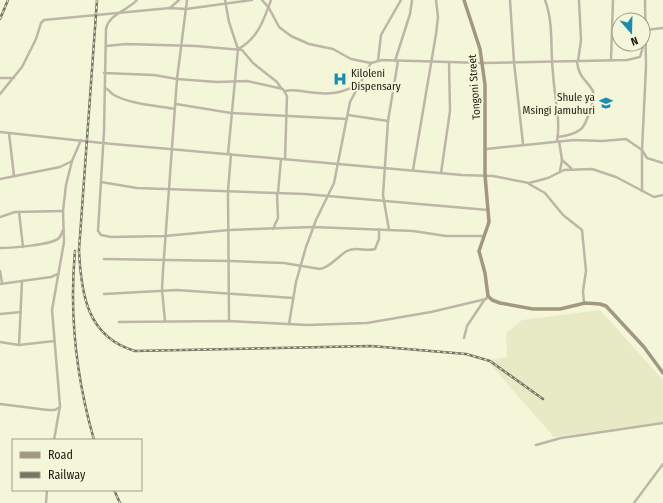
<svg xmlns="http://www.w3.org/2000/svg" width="663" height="503" viewBox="0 0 663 503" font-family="'Fira Sans Condensed',sans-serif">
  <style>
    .built { fill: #e8eac6 }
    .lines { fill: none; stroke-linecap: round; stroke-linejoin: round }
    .street { stroke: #bdb6a6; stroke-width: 2.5 }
    .secondary { stroke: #a29880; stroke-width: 3.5 }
    .rail-casing { stroke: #747564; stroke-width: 2.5 }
    .rail { stroke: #f4f6d9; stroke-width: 1; stroke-dasharray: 3; stroke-linecap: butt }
    .labels { text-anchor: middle; stroke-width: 4; stroke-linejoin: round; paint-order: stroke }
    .poi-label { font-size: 11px; fill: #1c1d13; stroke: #f4f6d9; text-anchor: start }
    .street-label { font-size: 11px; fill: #1c1d13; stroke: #f4f6d9 }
  </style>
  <rect width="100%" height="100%" fill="#f4f6d9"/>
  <!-- built -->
  <path class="built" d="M600 310 663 380V422L554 437 489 363 491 360 507 357 506 333 522 320Z"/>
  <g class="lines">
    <!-- street -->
    <g class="street">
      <path d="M137 0C127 11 109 14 106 29L104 131 98 231 101 235 111 237 165 236 229 230 313 227 413 231 446 236H483"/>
      <path d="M225 0 229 22 238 49 228 154"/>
      <path d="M262 0 269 8 279 27 291 36 309 44 333 49 351 59 371 63"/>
      <path d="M510 0 514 62 523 144"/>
      <path d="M545 0C554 24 550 49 553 73 554 95 561 120 557 141"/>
      <path d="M170 8 179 0"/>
      <path d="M645 30 663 28"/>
      <path d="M106 46 126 44 196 46 242 50 253 63 277 82 281 88"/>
      <path d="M238 49C258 39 264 19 271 0"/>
      <path d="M611 60 613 0"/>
      <path d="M378 61 381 35 401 0"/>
      <path d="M395 61 410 14 412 0"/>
      <path d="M578 61 581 40 579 0"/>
      <path d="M104 73 154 75 177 79 217 82 247 81 283 89 287 96 285 159"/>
      <path d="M0 78H14"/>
      <path d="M105 88C110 90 110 93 114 95 130 104 158 106 175 109"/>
      <path d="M285 91C293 89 300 91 308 92 328 95 343 94 360 83"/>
      <path d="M0 94 22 67 36 39 41 23 44 20 170 8 186 9 252 0"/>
      <path d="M176 104 231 113 347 119"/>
      <path d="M348 115 388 121"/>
      <path d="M0 132 102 143 462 175 493 176 529 183 548 178 564 170 592 169 616 177 654 197 663 195"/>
      <path d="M9 133 14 176"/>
      <path d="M558 137C566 136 575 134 581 129 586 125 596 97 593 91 586 79 579 78 577 62"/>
      <path d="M559 141 562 160 560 171"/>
      <path d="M486 149 574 140 602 141 626 139 642 150 647 158 663 163"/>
      <path d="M562 160 571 168"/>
      <path d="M413 170 436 34 438 17 436 0"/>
      <path d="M441 173 450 111 449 62"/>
      <path d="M0 179 60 167 72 161"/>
      <path d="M101 182 137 188 305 194 488 210"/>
      <path d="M529 184 545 193 563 215 582 230 586 271 583 291 584 303"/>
      <path d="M642 191V150L646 67 645 0"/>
      <path d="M278 193 281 159"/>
      <path d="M19 212 23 247"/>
      <path d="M0 217 15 212 63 211"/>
      <path d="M273 229 278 218 277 193"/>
      <path d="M389 230 383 195 388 121 398 61"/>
      <path d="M0 248C11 248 52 245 59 238 61 236 62 232 63 230"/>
      <path d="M104 259 230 261 284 263 320 269C331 267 338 256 347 251 357 246 365 252 375 249L379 239V229"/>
      <path d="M0 271 2 283"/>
      <path d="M0 284 51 277 58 274"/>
      <path d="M104 294 177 290 293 298"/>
      <path d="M0 314 21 312"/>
      <path d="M165 321 162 290 163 271 177 79 187 0"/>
      <path d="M229 321 228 191 231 154"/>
      <path d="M119 322 229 321 307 325 367 323 431 312 486 299 488 296"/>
      <path d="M289 324 296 282 306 247 316 220 334 183 350 102 371 63 382 60 482 63 627 60 640 57 644 43"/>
      <path d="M464 338 467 326 485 299"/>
      <path d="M0 342 19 345 54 341"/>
      <path d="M19 345 22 281"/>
      <path d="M0 404 48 410H55L60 407"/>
      <path d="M54 440 60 406 52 310 64 242 63 211 66 185 72 161 81 140"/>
      <path d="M536 445 561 438 663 423"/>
      <path d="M46 503 47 490"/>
      <path d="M634 503 663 464"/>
    </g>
    <!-- secondary -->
    <path class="secondary" d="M464 0 480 49 485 85V175L489 222 479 251 485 273 488 296 492 300 500 303 533 309H560L585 303 600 304 606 306 644 347 663 373"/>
    <!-- rail casing -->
    <g class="rail-casing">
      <g id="rail">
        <path d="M97 0 79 250C81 294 87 337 135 351L371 346 466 354 490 361 543 399"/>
        <path d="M0 19 8 0"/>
        <path d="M75 251C69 316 76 377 94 440"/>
        <path d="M114 490 120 503"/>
      </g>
    </g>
    <!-- rail -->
    <use href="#rail" class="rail"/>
  </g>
  <!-- icons -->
  <defs>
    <g id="hospital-bare" transform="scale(1.08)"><path d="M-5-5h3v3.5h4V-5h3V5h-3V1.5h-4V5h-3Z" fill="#1b8db1" stroke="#f4f6d9" stroke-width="2.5" paint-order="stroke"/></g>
    <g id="school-bare" transform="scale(1.08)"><path d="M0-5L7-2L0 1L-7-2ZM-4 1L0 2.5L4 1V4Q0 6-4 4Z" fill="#1b8db1" stroke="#f4f6d9" stroke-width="2.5" paint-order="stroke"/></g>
  </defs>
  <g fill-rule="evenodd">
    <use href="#hospital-bare" x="340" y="79"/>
    <use href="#school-bare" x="606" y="103"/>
  </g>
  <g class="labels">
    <!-- poi labels -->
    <g class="poi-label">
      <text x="351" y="77">Kiloleni<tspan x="351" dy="13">Dispensary</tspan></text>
      <text x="595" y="101" text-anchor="end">Shule ya<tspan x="595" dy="13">Msingi Jamuhuri</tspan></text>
    </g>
    <!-- street labels -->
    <g class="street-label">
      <text transform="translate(474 87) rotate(-94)" y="4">Tongoni Street</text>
    </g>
  </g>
  <!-- legend -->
  <rect x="12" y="439" width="130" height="52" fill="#f4f6d9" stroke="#9e9f8a"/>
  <rect x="20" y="452" width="20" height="6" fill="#a29880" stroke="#9e9f8a"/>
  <text x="48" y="459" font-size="12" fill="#1c1d13">Road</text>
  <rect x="20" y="472" width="20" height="6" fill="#747564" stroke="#9e9f8a"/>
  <text x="48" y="479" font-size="12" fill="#1c1d13">Railway</text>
  <!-- north arrow -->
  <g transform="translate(631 32) rotate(160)"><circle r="19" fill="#f4f6d9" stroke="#9e9f8a"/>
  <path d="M0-3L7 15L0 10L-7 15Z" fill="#1b8db1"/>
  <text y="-6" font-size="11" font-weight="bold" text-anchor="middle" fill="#1c1d13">N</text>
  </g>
</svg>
